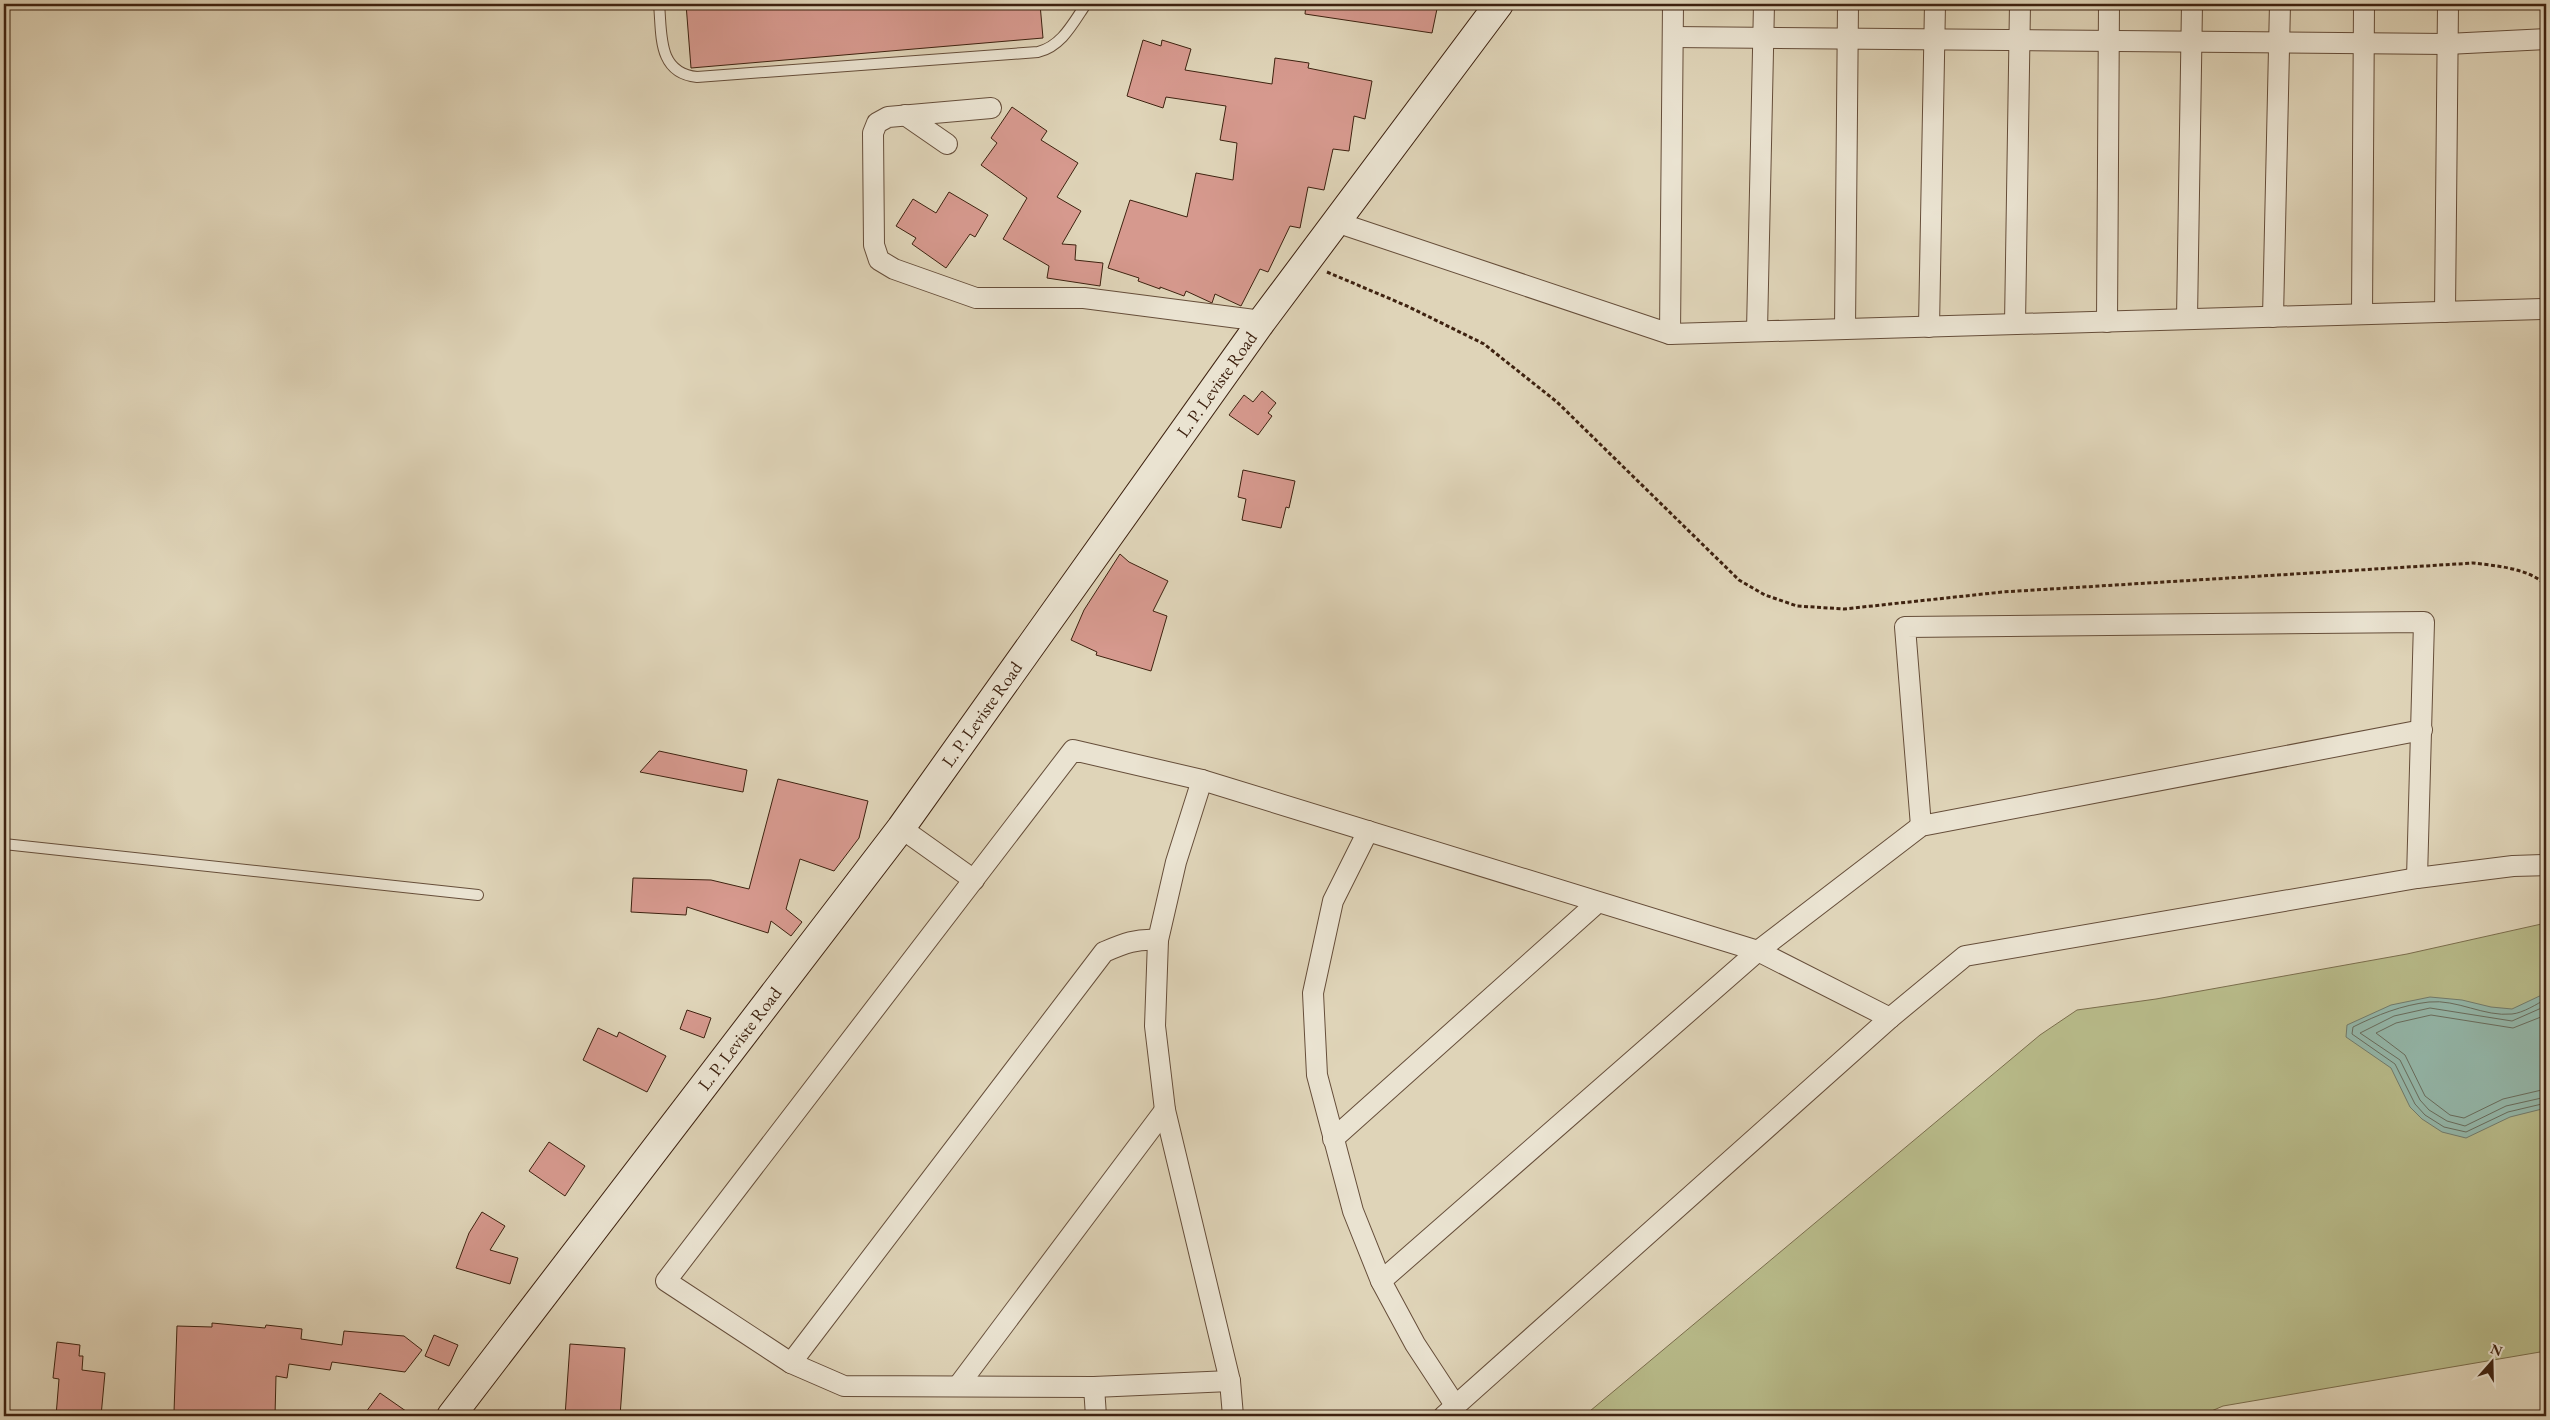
<svg xmlns="http://www.w3.org/2000/svg" width="2550" height="1420" viewBox="0 0 2550 1420" font-family="'EB Garamond',serif">
  <style>
    .green { fill: #b8bb8a; stroke: #7b6e4d }
    .water { fill: #94b8ab; stroke: #727c6d }
    .lines { fill: none; stroke-linecap: round; stroke-linejoin: round }
    .shore { stroke: #696d5e; stroke-width: 1 }
    .building { fill: #d6998e; stroke: #3e2210 }
    .service-casing { stroke: #664e3a; stroke-width: 12 }
    .minor-casing { stroke: #664e3a; stroke-width: 22 }
    .secondary-casing { stroke: #3e2210; stroke-width: 30 }
    .path { stroke: #3e2210; stroke-width: 3; stroke-dasharray: 4 2.5; stroke-linecap: butt }
    .service { stroke: #eae3d1; stroke-width: 10 }
    .minor { stroke: #eae3d1; stroke-width: 20 }
    .secondary { stroke: #eae3d1; stroke-width: 28 }
    .labels { text-anchor: middle; stroke-width: 4; stroke-linejoin: round; paint-order: stroke }
    .street-label { font-size: 18px; fill: #3e2210; stroke: #eae3d1 }
  </style>
  <rect width="100%" height="100%" fill="#dfd4b8"/>
  <filter id="stains"><feTurbulence type="fractalNoise" baseFrequency=".004" numOctaves="4"/><feColorMatrix values="0 0 0 0 .2 0 0 0 0 .09 0 0 0 0 .02 0 0 0 .5 -.17"/></filter>
  <radialGradient id="worn" r=".72"><stop offset=".6" stop-color="#630" stop-opacity="0"/><stop offset="1" stop-color="#630" stop-opacity=".3"/></radialGradient>
  <!-- green -->
  <path class="green" d="M2546 923V1351L2223 1406 2200 1416H1584L2040 1035 2077 1010 2156 999 2407 954Z"/>
  <!-- water -->
  <path class="water" d="M2546 993V1108L2510 1117 2466 1138 2442 1132 2422 1119 2410 1107 2391 1068 2346 1037 2347 1025 2391 1005 2430 997 2462 1000 2491 1007 2512 1009Z"/>
  <g class="lines">
    <!-- shore -->
    <g class="shore">
      <path d="M2546 999C2537 1004 2523 1013 2512 1014 2484 1017 2457 999 2429 1002 2402 1005 2377 1015 2353 1027L2352 1034 2395 1064 2415 1104 2425 1115 2444 1127 2466 1132 2508 1112 2546 1103"/>
      <path d="M2546 1006 2512 1021 2430 1008 2394 1016 2360 1033 2400 1060 2420 1100 2429 1110 2447 1121 2465 1126 2506 1106 2546 1097"/>
      <path d="M2546 1015 2513 1028 2431 1015 2396 1023 2376 1033 2405 1055 2425 1096 2450 1115 2464 1118 2503 1099 2546 1089"/>
    </g>
  </g>
  <!-- building -->
  <g class="building">
    <path d="M686 4H1040L1043 38 691 68Z"/>
    <path d="M1306 4H1438L1432 33 1305 14Z"/>
    <path d="M1143 40 1161 46 1162 40 1191 49 1185 70 1272 84 1275 58 1309 63 1308 68 1372 81 1365 119 1354 116 1349 151 1333 149 1324 190 1308 187 1300 228 1290 226 1268 272 1260 269 1241 306 1215 294 1212 303 1186 291 1184 296 1160 287V289L1138 281 1139 278 1108 268 1130 200 1187 217 1196 173 1233 180 1237 143 1220 140 1226 106 1166 97 1163 108 1127 96Z"/>
    <path d="M1012 107 1047 131 1041 140 1078 163 1057 197 1081 211 1062 244 1076 245 1075 260 1103 263 1100 286 1047 278 1049 266 1003 239 1027 198 981 165 997 143 991 138Z"/>
    <path d="M949 192 988 215 975 237 970 234 946 268 912 244 916 238 896 226 913 199 936 213Z"/>
    <path d="M1262 391 1276 403 1268 413 1272 416 1258 435 1229 415 1244 395 1253 402Z"/>
    <path d="M1243 470 1295 481 1289 508 1286 507 1281 528 1242 520 1246 499 1238 497Z"/>
    <path d="M1120 554 1129 562 1168 581 1153 611 1167 616 1151 671 1096 655 1097 652 1071 640 1084 610Z"/>
    <path d="M659 751 747 770 743 792 640 772Z"/>
    <path d="M778 779 868 801 859 838 834 871 800 859 786 909 802 922 791 936 771 921 768 933 687 907 686 915 631 912 633 878 711 880 749 889Z"/>
    <path d="M687 1010 711 1018 704 1038 680 1029Z"/>
    <path d="M598 1028 617 1037 619 1032 666 1056 647 1092 583 1060Z"/>
    <path d="M549 1142 585 1166 565 1196 529 1171Z"/>
    <path d="M482 1212 505 1226 490 1250 518 1258 510 1284 456 1268 469 1233Z"/>
    <path d="M212 1323 265 1328 266 1325 302 1329 301 1339 342 1345 344 1331 404 1336 422 1350 405 1372 332 1362 330 1370 289 1364 287 1378 276 1376 275 1416H210L174 1412 177 1326 212 1327Z"/>
    <path d="M434 1335 458 1345 449 1366 425 1356Z"/>
    <path d="M57 1342 80 1345 79 1356H83L82 1370 105 1373 101 1416H56L59 1379 53 1378Z"/>
    <path d="M570 1344 625 1348 620 1416H565Z"/>
    <path d="M380 1393 413 1416H363Z"/>
  </g>
  <g class="lines">
    <!-- service casing -->
    <g class="service-casing">
      <g id="service">
        <path d="M659 4C662 34 657 73 697 77L1038 52C1062 46 1073 23 1086 4"/>
        <path d="M4 844 478 895"/>
      </g>
    </g>
    <!-- minor casing -->
    <g class="minor-casing">
      <g id="minor">
        <path d="M1673 37 2447 44 2546 39"/>
        <path d="M991 108 888 117 877 123 873 133 874 245 879 260 894 269 976 298H1084L1262 321"/>
        <path d="M905 115 947 144"/>
        <path d="M1336 222 1670 334 2546 309"/>
        <path d="M2445 312 2448 4"/>
        <path d="M2362 314 2364 4"/>
        <path d="M2273 317 2280 4"/>
        <path d="M2187 319 2192 4"/>
        <path d="M2107 322 2109 4"/>
        <path d="M2015 324 2020 4"/>
        <path d="M1929 327 1935 4"/>
        <path d="M1845 329 1848 4"/>
        <path d="M1757 331 1764 4"/>
        <path d="M1670 334 1673 4"/>
        <path d="M1202 780 1176 862 1158 940 1155 1026 1165 1110 1230 1381 1233 1416"/>
        <path d="M1921 826 1905 627 2424 622 2417 878"/>
        <path d="M901 828 974 880"/>
        <path d="M1368 831 1333 901 1313 993 1317 1075 1353 1211 1381 1281 1415 1344 1455 1405"/>
        <path d="M1333 1139 1597 903"/>
        <path d="M1381 1281 1758 951 1921 826 2422 730"/>
        <path d="M791 1363 1104 952C1123 944 1137 938 1158 940"/>
        <path d="M1230 1381 1094 1387 844 1386 791 1363 666 1281 1073 750 1202 780 1758 951 1890 1018"/>
        <path d="M958 1386 1165 1110"/>
        <path d="M1094 1387 1096 1416"/>
        <path d="M1444 1416 1890 1018 1965 956 2417 878 2513 866 2546 865"/>
      </g>
    </g>
    <!-- secondary casing -->
    <g class="secondary-casing">
      <g id="secondary">
        <path id="s1" d="M451 1416 901 828 1262 321 1499 4"/>
      </g>
    </g>
    <!-- path -->
    <path class="path" d="M1327 272 1407 306 1484 344 1557 402 1739 580 1765 595 1797 606 1844 609 2002 592 2473 563C2497 566 2528 568 2546 585"/>
    <!-- service -->
    <use href="#service" class="service"/>
    <!-- minor -->
    <use href="#minor" class="minor"/>
    <!-- secondary -->
    <use href="#secondary" class="secondary"/>
  </g>
  <g class="labels">
    <!-- street labels -->
    <g class="street-label">
      <text dy="6" stroke="none"><textPath href="#s1" startOffset="1285">L. P. Leviste Road</textPath></text>
      <text dy="6" stroke="none"><textPath href="#s1" startOffset="880">L. P. Leviste Road</textPath></text>
      <text dy="6" stroke="none"><textPath href="#s1" startOffset="475">L. P. Leviste Road</textPath></text>
    </g>
  </g>
  <!-- margin -->
  <rect width="2550" height="1420" fill="none" stroke="#dfd4b8" stroke-width="20"/>
  <rect x="5" y="5" width="2540" height="1410" fill="none" stroke="#3e2210" stroke-width="2.5"/>
  <rect x="10" y="10" width="2530" height="1400" fill="none" stroke="#3e2210"/>
  <!-- north arrow -->
  <g transform="translate(2492 1362) rotate(20)" stroke="#eae3d1" stroke-width="4" paint-order="stroke">
  <path d="M0-4L9 19L0 12L-9 19Z" fill="#3e2210"/>
  <text y="-8" font-size="14" font-weight="bold" text-anchor="middle" fill="#3e2210">N</text>
  </g>
  <rect width="100%" height="100%" filter="url(#stains)"/>
  <rect width="100%" height="100%" fill="url(#worn)"/>
</svg>
